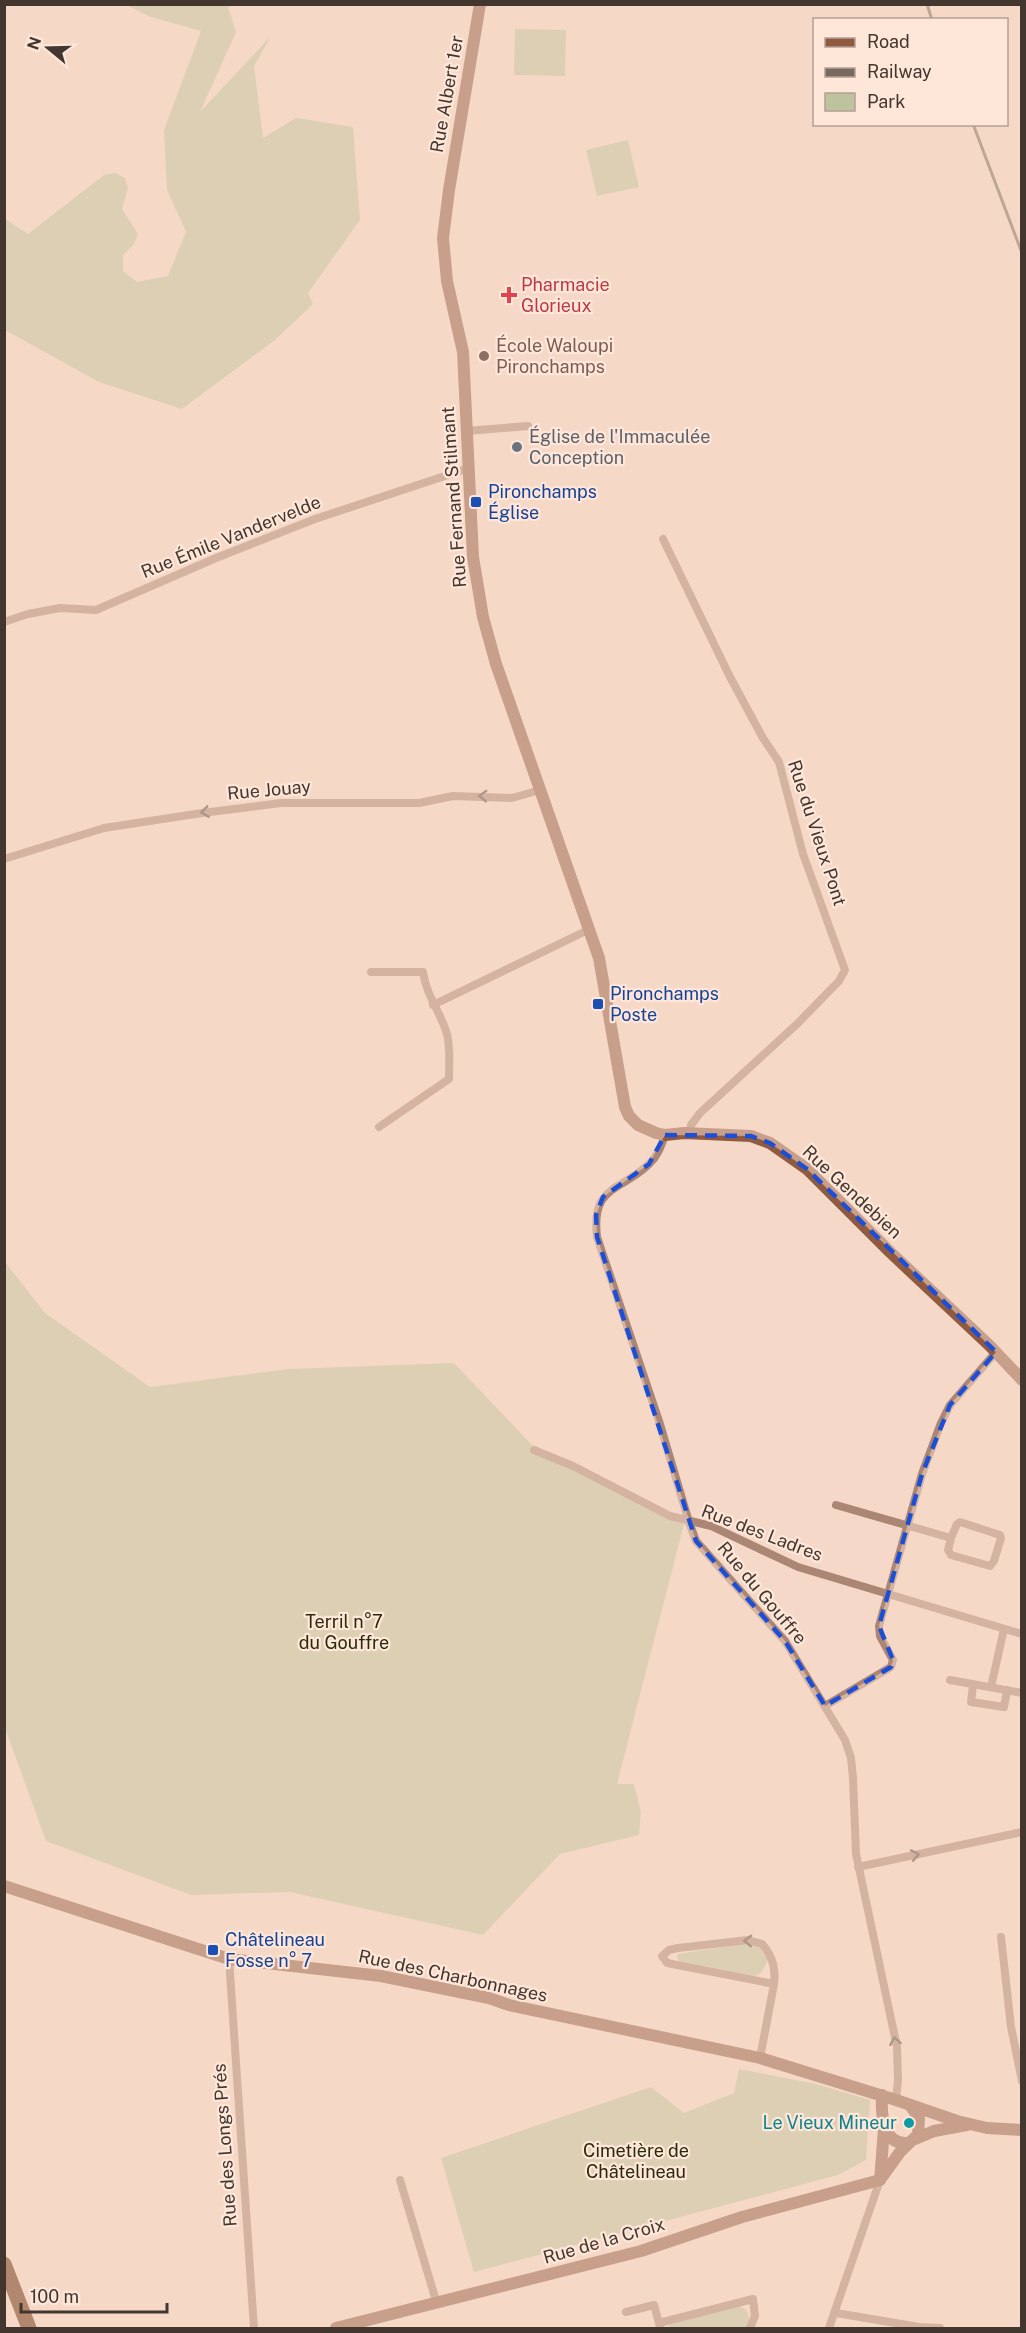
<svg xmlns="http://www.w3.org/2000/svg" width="1026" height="2333" viewBox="0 0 1026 2333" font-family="'Public Sans',sans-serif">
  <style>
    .green { fill: #bfc39d }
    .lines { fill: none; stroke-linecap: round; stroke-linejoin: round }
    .street { stroke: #ab8674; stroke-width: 8 }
    .secondary { stroke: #8f5a40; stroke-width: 12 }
    .highway { stroke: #5e2501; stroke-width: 15 }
    .rail { stroke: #79685e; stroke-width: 3 }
    .oneway { stroke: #57463d }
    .marked { fill: none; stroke: #1d4ed8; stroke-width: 4.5; stroke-dasharray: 12 8; stroke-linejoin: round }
    .health-dot { fill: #e0444e; stroke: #fee6d8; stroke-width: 2 }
    .education-dot { fill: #8d6e63; stroke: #fee6d8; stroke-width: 2 }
    .worship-dot { fill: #6b7280; stroke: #fee6d8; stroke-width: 2 }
    .transit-dot { fill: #1a4fb4; stroke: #fee6d8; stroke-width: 2 }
    .culture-dot { fill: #0f9aa8; stroke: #fee6d8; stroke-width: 2 }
    .labels { text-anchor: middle; stroke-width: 4.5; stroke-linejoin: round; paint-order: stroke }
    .street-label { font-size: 18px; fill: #42362f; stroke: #fee6d8 }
    .health-label { font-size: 18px; fill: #be3a42; stroke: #fee6d8; text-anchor: start }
    .education-label { font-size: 18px; fill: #785e54; stroke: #fee6d8; text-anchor: start }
    .worship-label { font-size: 18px; fill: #5b616d; stroke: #fee6d8; text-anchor: start }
    .transit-label { font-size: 18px; fill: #164399; stroke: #fee6d8; text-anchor: start }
    .park-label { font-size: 18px; fill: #292c09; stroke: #fee6d8 }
    .culture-label { font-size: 18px; fill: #0d838f; stroke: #fee6d8; text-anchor: end }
  </style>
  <rect width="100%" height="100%" fill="#f5d8c7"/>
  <!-- green -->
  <g class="green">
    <path d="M126 5H233L228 7 236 32 200 112 271 36 254 66 263 138 296 118 353 127 360 220 308 293 313 304 275 340 182 409 99 382 5 330V219L28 234 104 175 115 173 125 178 128 189 122 209 138 234 134 244 123 255V271L137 282 168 276 186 232 167 190 164 130 201 31 151 17Z"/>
    <path d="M515 29 566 30 565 76 514 75Z"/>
    <path d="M628 140 639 187 597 196 586 150Z"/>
    <path d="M5 1262 45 1313 150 1387 288 1369 454 1363 532 1445 684 1524 617 1784H634L641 1812 639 1835 560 1854 483 1935 290 1892 191 1895 46 1841 5 1728Z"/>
    <path d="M744 1944C758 1946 762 1946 768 1960L762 1972 755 1976 679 1961 677 1956 678 1954Z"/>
    <path d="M739 2069 816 2084 870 2100 866 2160 838 2175 474 2272 441 2158 651 2087 684 2113 734 2093Z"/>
    <path d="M735 2306C750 2307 750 2317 748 2328H666L669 2325Z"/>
  </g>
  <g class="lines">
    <!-- street -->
    <g class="street">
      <path d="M466 431 528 426"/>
      <path d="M663 539 730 677 763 738 779 762 803 854 845 970 839 981 798 1023 700 1113 691 1125 690 1134"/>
      <path d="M4 622 28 614 60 608 96 610 216 558 315 519 469 468"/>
      <path d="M4 859 104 828 202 813 281 803H419L453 796 512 798 540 790"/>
      <path d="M371 972H423C426 994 439 1010 446 1031 451 1044 449 1065 449 1079L379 1127"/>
      <path d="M433 1005 590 929"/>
      <path d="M665 1135C661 1146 658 1156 649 1164 620 1192 591 1185 597 1237L659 1421 689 1522 696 1541 785 1641 845 1740 851 1758 853 1778 856 1854 897 2047 898 2080 896 2100"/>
      <path d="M534 1450 573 1466 670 1516 711 1526 798 1567 1022 1634"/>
      <path d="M836 1505 951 1538 957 1524 960 1522 1000 1535 1001 1538 994 1561 990 1566 951 1555 948 1550 951 1538"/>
      <path d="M950 1680 1022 1693"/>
      <path d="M973 1685 971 1702 1004 1707 1007 1690"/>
      <path d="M991 1687 1004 1629"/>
      <path d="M825 1706 891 1667 893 1660 880 1636 879 1626 922 1474 941 1423 950 1405 996 1352"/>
      <path d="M858 1867 1022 1832"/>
      <path d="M1001 1937 1011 2027 1022 2081"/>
      <path d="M229 1959 254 2328"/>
      <path d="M760 2058 774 1984C776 1969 772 1955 762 1944L748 1940 678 1948 669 1950 662 1956 667 1963 774 1984"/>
      <path d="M400 2180 437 2304"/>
      <path d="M626 2312 654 2305 659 2323"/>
      <path d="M836 2313 919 2327 940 2328"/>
      <path d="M660 2328 659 2323 753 2299 755 2316 750 2328"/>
      <path d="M829 2328 880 2180"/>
    </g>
    <!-- secondary -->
    <g class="secondary">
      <path d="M480 4 449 190 443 238 447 281 463 352 473 557 483 617 496 664 599 958 625 1107 629 1116 638 1125 656 1133 665 1135 684 1133 751 1136 770 1143 807 1169 890 1252 990 1346 1022 1380"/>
      <path d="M4 1886 229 1959 381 1976 489 1998 509 2005 760 2058 896 2100 957 2121 987 2128 1022 2130"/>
      <path d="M882 2095C881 2114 882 2146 909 2143L918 2135 919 2118 910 2105"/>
      <path d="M915 2139 934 2131 967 2125"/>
      <path d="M882 2177 900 2152 909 2143"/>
      <path d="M880 2180 884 2129"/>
      <path d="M336 2328 641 2251 742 2217 880 2180"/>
    </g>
    <!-- highway -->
    <path class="highway" d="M4 2264 29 2328"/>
    <!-- rail -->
    <g class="rail">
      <path d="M927 4 932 20"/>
      <path d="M973 124 1022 253"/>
    </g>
  </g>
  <!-- one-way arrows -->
  <defs><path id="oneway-chevron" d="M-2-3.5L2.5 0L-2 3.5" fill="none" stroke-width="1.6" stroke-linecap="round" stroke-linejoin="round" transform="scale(1.5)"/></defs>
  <g class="oneway">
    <use href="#oneway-chevron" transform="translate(483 796) rotate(-178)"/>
    <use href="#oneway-chevron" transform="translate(205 812) rotate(172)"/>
    <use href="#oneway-chevron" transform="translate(915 1855) rotate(-11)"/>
    <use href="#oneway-chevron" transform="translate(748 1941) rotate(-179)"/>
    <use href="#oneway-chevron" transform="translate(895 2041) rotate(-100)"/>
  </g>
  <!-- marked area -->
  <path d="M0 0H1026V2333H0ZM665 1135 751 1136 770 1143 807 1169 996 1352 950 1405 922 1474 879 1626 893 1660 891 1667 825 1706 785 1641 696 1541 597 1237 596 1215 603 1197 649 1164Z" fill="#f5d8c7" fill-opacity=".55" fill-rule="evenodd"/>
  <path class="marked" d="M665 1135 751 1136 770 1143 807 1169 996 1352 950 1405 922 1474 879 1626 893 1660 891 1667 825 1706 785 1641 696 1541 597 1237 596 1215 603 1197 649 1164Z"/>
  <!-- markers -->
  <path class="health-dot" d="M506 286h6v6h6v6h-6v6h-6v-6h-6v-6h6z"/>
  <circle class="education-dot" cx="484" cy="356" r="6"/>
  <circle class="worship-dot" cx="517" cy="447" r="6"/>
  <g class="transit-dot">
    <rect x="470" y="496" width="12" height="12" rx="3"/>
    <rect x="592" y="998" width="12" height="12" rx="3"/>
    <rect x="207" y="1944" width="12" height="12" rx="3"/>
  </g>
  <circle class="culture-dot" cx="909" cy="2123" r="6"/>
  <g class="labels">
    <!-- street labels -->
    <g class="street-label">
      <text transform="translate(447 94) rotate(-80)" y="6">Rue Albert 1er</text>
      <text transform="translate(454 497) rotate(-94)" y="6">Rue Fernand Stilmant</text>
      <text transform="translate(231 537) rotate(-22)" y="6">Rue Émile Vandervelde</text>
      <text transform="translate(269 790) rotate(-5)" y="6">Rue Jouay</text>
      <text transform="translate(817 833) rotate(72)" y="6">Rue du Vieux Pont</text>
      <text transform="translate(852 1192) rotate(43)" y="6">Rue Gendebien</text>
      <text transform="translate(762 1533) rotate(21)" y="6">Rue des Ladres</text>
      <text transform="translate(762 1593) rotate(50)" y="6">Rue du Gouffre</text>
      <text transform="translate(453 1976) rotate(12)" y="6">Rue des Charbonnages</text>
      <text transform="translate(225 2145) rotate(-94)" y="6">Rue des Longs Prés</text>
      <text transform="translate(604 2241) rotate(-16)" y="6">Rue de la Croix</text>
    </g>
    <!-- health labels -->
    <g class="health-label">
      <text x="521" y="291">Pharmacie<tspan x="521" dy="21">Glorieux</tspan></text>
    </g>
    <!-- education labels -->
    <g class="education-label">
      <text x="496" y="352">École Waloupi<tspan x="496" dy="21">Pironchamps</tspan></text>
    </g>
    <!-- worship labels -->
    <g class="worship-label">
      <text x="529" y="443">Église de l'Immaculée<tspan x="529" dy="21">Conception</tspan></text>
    </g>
    <!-- transit labels -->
    <g class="transit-label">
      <text x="488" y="498">Pironchamps<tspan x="488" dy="21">Église</tspan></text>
      <text x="610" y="1000">Pironchamps<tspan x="610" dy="21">Poste</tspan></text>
      <text x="225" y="1946">Châtelineau<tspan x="225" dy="21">Fosse n° 7</tspan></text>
    </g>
    <!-- park labels -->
    <g class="park-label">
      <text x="344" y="1628">Terril n°7<tspan x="344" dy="21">du Gouffre</tspan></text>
      <text x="636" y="2157">Cimetière de<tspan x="636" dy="21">Châtelineau</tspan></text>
    </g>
    <!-- culture labels -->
    <g class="culture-label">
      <text x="897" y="2129">Le Vieux Mineur</text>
    </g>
  </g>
  <!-- border -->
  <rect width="1026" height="2333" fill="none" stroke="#42362f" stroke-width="12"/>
  <!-- legend -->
  <rect x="813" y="18" width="195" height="108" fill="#fee6d8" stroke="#b3a094" stroke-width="1.5"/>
  <rect x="825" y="38" width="30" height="9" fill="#8f5a40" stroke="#b3a094" stroke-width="1.5"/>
  <text x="867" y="48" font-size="18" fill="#42362f">Road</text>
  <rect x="825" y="68" width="30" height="9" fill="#79685e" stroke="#b3a094" stroke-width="1.5"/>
  <text x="867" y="78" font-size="18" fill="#42362f">Railway</text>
  <rect x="825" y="93" width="30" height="18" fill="#bfc39d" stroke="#b3a094" stroke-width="1.5"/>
  <text x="867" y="108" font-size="18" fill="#42362f">Park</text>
  <!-- north arrow -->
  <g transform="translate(48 48) rotate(289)" stroke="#fee6d8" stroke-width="4.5" paint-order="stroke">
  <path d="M0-4.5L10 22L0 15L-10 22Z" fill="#42362f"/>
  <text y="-9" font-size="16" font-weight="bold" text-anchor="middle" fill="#42362f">N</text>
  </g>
  <!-- scale -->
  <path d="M21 2303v9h146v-9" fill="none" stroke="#42362f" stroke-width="3"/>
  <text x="30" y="2303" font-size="18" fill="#42362f" stroke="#fee6d8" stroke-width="4.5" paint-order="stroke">100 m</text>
</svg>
